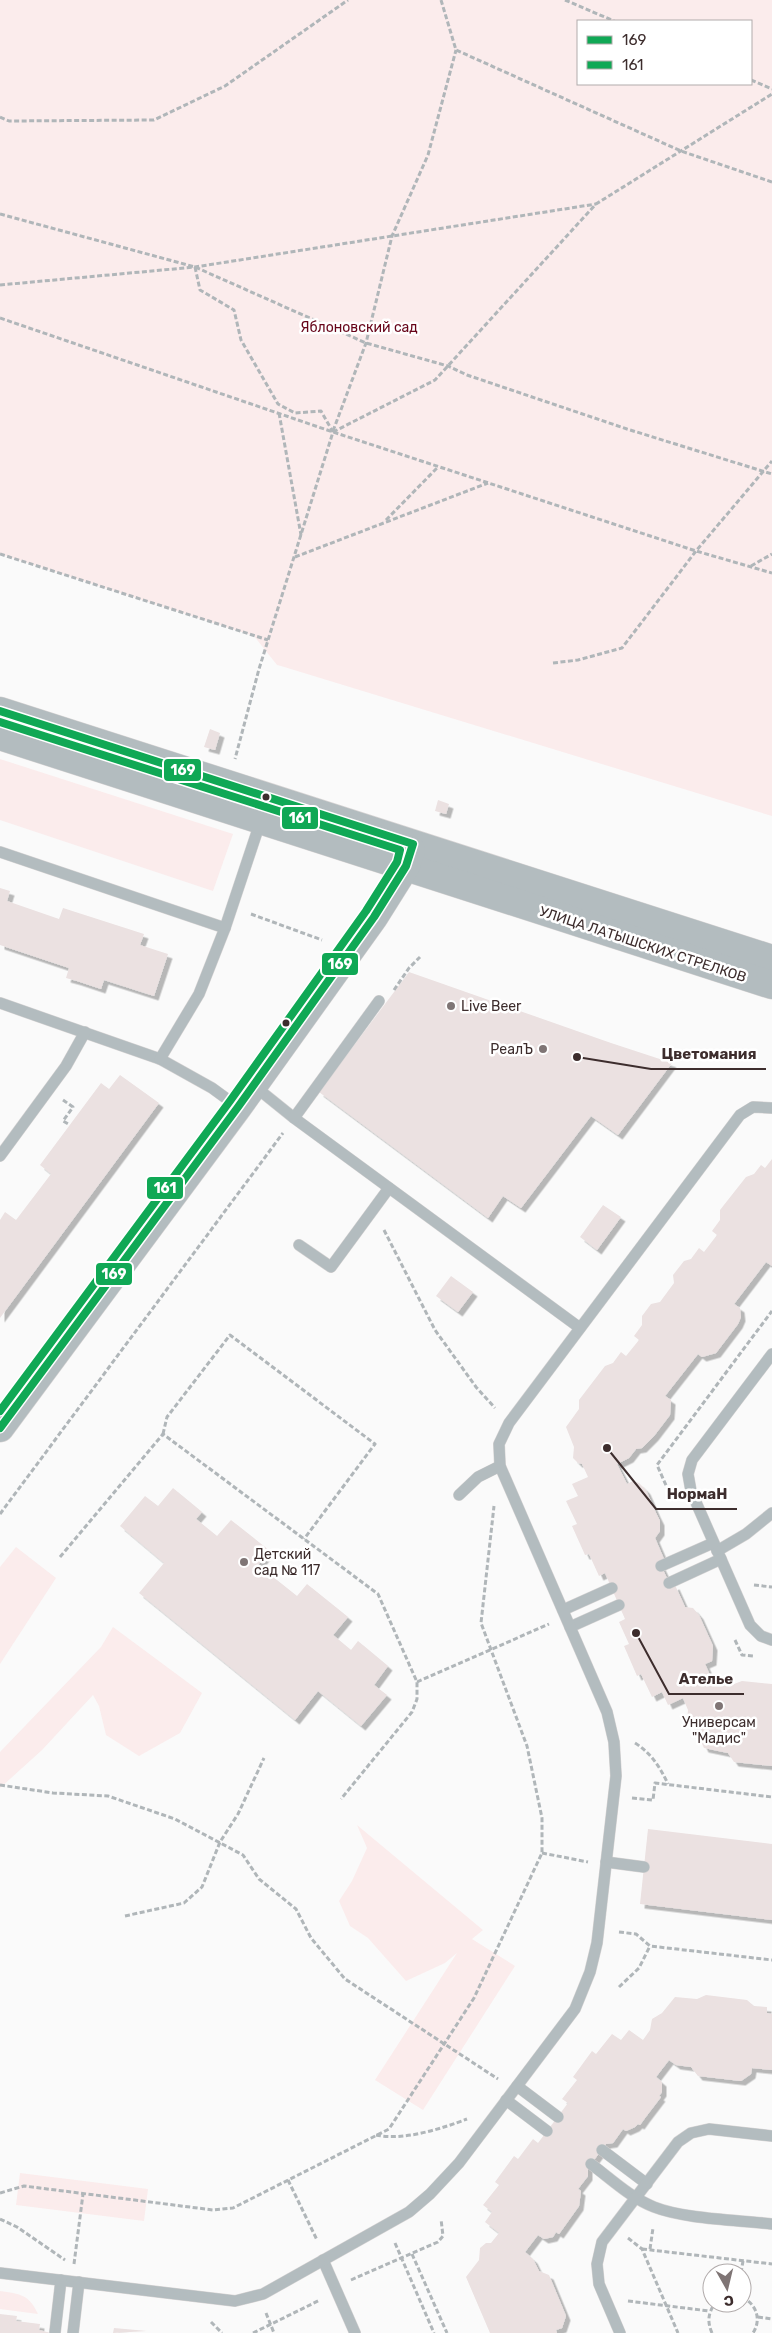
<svg xmlns="http://www.w3.org/2000/svg" width="772" height="2333" viewBox="0 0 772 2333" font-family="Rubik,sans-serif">
  <style>
    .green { fill: #fbecec; fill-rule: evenodd }
    .building { fill: #ebe1e1; filter: url(#shadow) }
    .lines { fill: none; stroke-linecap: round; stroke-linejoin: round }
    .service-casing { stroke: #d8d5d5; stroke-width: 12 }
    .tertiary-casing { stroke: #d8d5d5; stroke-width: 29 }
    .path { stroke: #b0b6b9; stroke-width: 3; stroke-dasharray: 5 2.5; stroke-linecap: butt }
    .service { stroke: #b3bcbf; stroke-width: 11 }
    .tertiary { stroke: #b3bcbf; stroke-width: 28 }
    .bus-1-casing { stroke: #fff; stroke-width: 11 }
    .bus-2-casing { stroke: #fff; stroke-width: 11 }
    .bus-1 { stroke: #10a855; stroke-width: 8 }
    .bus-2 { stroke: #10a855; stroke-width: 8 }
    .bus-dot { fill: #3d2d2d; stroke: #fff; stroke-width: 2 }
    .poi-dot { fill: #7f7575; stroke: #fff; stroke-width: 2 }
    .labels { text-anchor: middle; stroke-width: 5; stroke-linejoin: round; paint-order: stroke }
    .park-label { font-size: 14px; fill: #67051a; stroke: #fff }
    .street-label { font-size: 14px; fill: #3d2d2d; stroke: #fff }
    .poi-label { font-size: 14px; fill: #3d2d2d; stroke: #fff; text-anchor: start }
    .leader { fill: none; stroke: #3d2d2d; stroke-width: 2 }
    .callout-dot { fill: #3d2d2d; stroke: #fff; stroke-width: 2 }
    .callout-label { font-size: 15px; text-anchor: middle; font-weight: bold; fill: #3d2d2d; stroke: #fff; stroke-width: 5; stroke-linejoin: round; paint-order: stroke }
    .line-badge { stroke: #fff; stroke-width: 2 }
    .badge-label { font-size: 14px; text-anchor: middle; font-weight: bold; fill: #fff }
  </style>
  <defs>
    <filter id="shadow"><feDropShadow dx="4.5" dy="4.5" stdDeviation="0" flood-color="#0004"/></filter>
  </defs>
  <rect width="100%" height="100%" fill="#fafafa"/>
  <!-- green -->
  <g class="green">
    <path d="M0 0H772V816L281 666 277 665 254 636 0 554ZM578 21H751V84H578Z"/>
    <path d="M0 759 233 834 213 891 0 820Z"/>
    <path d="M16 1547 56 1578 0 1664V1567Z"/>
    <path d="M113 1627 202 1693 180 1733 139 1756 106 1735 99 1706 93 1695 42 1750 0 1788V1752L101 1647Z"/>
    <path d="M357 1825 483 1930 472 1939 515 1966 423 2110 375 2080 457 1953 445 1963 406 1981 368 1938 350 1926 339 1901 352 1881 367 1848Z"/>
    <path d="M20 2173 148 2189 144 2221 16 2205Z"/>
    <path d="M0 2291C20 2294 29 2294 38 2314L0 2309Z"/>
  </g>
  <!-- building -->
  <g class="building">
    <path d="M210 729 220 733 215 750 204 747Z"/>
    <path d="M438 800 449 804 446 814 435 811Z"/>
    <path d="M0 888 10 891 7 901 59 919 63 908 144 934 140 945 168 954 154 996 104 980 101 989 77 981 66 978 69 968 0 945Z"/>
    <path d="M409 972 611 1043 672 1063 618 1135 591 1116 521 1208 503 1196 488 1218 319 1092Z"/>
    <path d="M120 1075 159 1103 0 1318V1220L5 1212 16 1220 51 1174 40 1165 101 1083 109 1089Z"/>
    <path d="M772 1159V1266L766 1262 734 1304 740 1308 741 1317 738 1324 716 1353 702 1357 698 1354 665 1396 671 1400 670 1415 654 1436 642 1448 636 1449 629 1458 617 1464 627 1484 633 1481 639 1483 646 1490 656 1513 660 1521V1531L655 1538 664 1559 659 1561 671 1587 675 1585 685 1607 693 1608 699 1615 713 1646 712 1661 705 1664 714 1684 718 1682 734 1684 742 1681 772 1684V1766L734 1762 728 1753 704 1748 695 1729 687 1721 688 1710 683 1698 668 1705 662 1692 652 1697 641 1674 637 1676 624 1646 629 1644 619 1622 625 1619 605 1573 599 1576 589 1554 585 1555 572 1526 577 1524 566 1501 578 1496 572 1484 588 1477 582 1464 578 1463 573 1458 574 1447 566 1427 579 1409V1400L605 1366 613 1363 621 1352 626 1356 639 1340 634 1336 642 1325V1316L651 1304 660 1302 674 1283 673 1275 684 1261 691 1259 699 1248 704 1252 717 1235 712 1231 720 1220V1210L746 1177 754 1174 761 1165 765 1168Z"/>
    <path d="M603 1205 621 1217 597 1250 580 1237Z"/>
    <path d="M451 1276 473 1292 458 1312 436 1296Z"/>
    <path d="M173 1488 202 1512 196 1519 217 1536 231 1520 270 1551 258 1565 297 1596 307 1584 348 1617 333 1635 351 1650 358 1641 388 1666 374 1685 387 1695 361 1726 318 1691 295 1720 139 1593 164 1563 120 1526 145 1496 158 1506Z"/>
    <path d="M648 1829 772 1844V1920L640 1904Z"/>
    <path d="M706 1995 747 2000 754 2006 767 2007V2013L772 2014V2070L752 2068 751 2074 741 2081 698 2076 691 2067 676 2065 669 2060 656 2077 662 2082V2092L659 2096 661 2097 645 2118 640 2125 638 2124 635 2127 626 2131 623 2129 613 2143 606 2144 588 2168V2176L578 2189 581 2191 579 2206 559 2234 556 2232 553 2237 544 2239 538 2235 525 2252 533 2259 539 2271 549 2275 566 2316 562 2328 556 2330 557 2333H490L466 2277 479 2260 480 2248 486 2243H491L499 2233 485 2222 492 2212 483 2205 499 2185 495 2182 514 2156 518 2159 533 2139 538 2143 568 2103 562 2099 577 2080 573 2077 592 2051 596 2054 612 2034 621 2040 629 2030 643 2040 650 2030 652 2019 662 2013 675 1997 697 1999Z"/>
    <path d="M0 2314 17 2316 16 2321 40 2324 39 2330 51 2333H0Z"/>
    <path d="M114 2328 147 2331 113 2333Z"/>
  </g>
  <g class="lines">
    <!-- service casing -->
    <g class="service-casing">
      <g id="service">
        <path d="M0 852 225 928"/>
        <path d="M0 1003 160 1059 212 1088 238 1107"/>
        <path d="M160 1059 199 994 225 928 261 820"/>
        <path d="M253 1085 294 1118 580 1328"/>
        <path d="M294 1118 379 1001"/>
        <path d="M0 1156 66 1066 85 1032"/>
        <path d="M299 1245 331 1267 389 1188"/>
        <path d="M772 1354 692 1460 688 1474 691 1491 750 1625 761 1636 772 1640"/>
        <path d="M459 1495 478 1477 500 1466"/>
        <path d="M717 1551 746 1534 772 1513"/>
        <path d="M661 1566 713 1543"/>
        <path d="M669 1583 721 1559"/>
        <path d="M563 1610 612 1588"/>
        <path d="M570 1627 619 1605"/>
        <path d="M606 1862 644 1867"/>
        <path d="M517 2086 558 2117"/>
        <path d="M506 2100 547 2131"/>
        <path d="M602 2150 647 2184"/>
        <path d="M591 2164C611 2179 631 2198 654 2207 684 2219 739 2220 772 2224"/>
        <path d="M323 2260 355 2333"/>
        <path d="M0 2273 235 2301 263 2294 409 2212 430 2194 459 2163 575 2009 590 1972 597 1943 616 1776 614 1742 607 1712 500 1466 499 1444 509 1423 740 1115 753 1107 772 1108"/>
        <path d="M55 2332 61 2280"/>
        <path d="M73 2333 79 2282"/>
        <path d="M620 2333 599 2284 597 2264 602 2242 678 2142 691 2133 709 2129 772 2136"/>
      </g>
    </g>
    <!-- tertiary casing -->
    <g class="tertiary-casing">
      <g id="tertiary">
        <path d="M0 711 772 959"/>
        <path d="M0 736 772 985"/>
        <path d="M0 1428 238 1107 374 917 406 866 411 850"/>
      </g>
    </g>
    <!-- path -->
    <g class="path">
      <path d="M441 0 456 50 681 151 772 182"/>
      <path d="M565 0 614 21"/>
      <path d="M751 80 772 89"/>
      <path d="M0 117 9 121 154 120 225 86 348 0"/>
      <path d="M0 214 195 267 366 343 448 366 467 375 627 429 772 474"/>
      <path d="M195 267 200 290 234 310 241 340 278 404 295 413 321 411 333 432 259 669 235 759"/>
      <path d="M0 285 195 267 596 204"/>
      <path d="M0 318 333 432 696 551 772 573"/>
      <path d="M279 413 301 535"/>
      <path d="M333 431 366 343 392 236 428 155 456 50"/>
      <path d="M333 432 435 380 596 204 772 94"/>
      <path d="M386 520 438 467"/>
      <path d="M0 554 268 640"/>
      <path d="M295 557 488 483"/>
      <path d="M751 566 772 554"/>
      <path d="M553 663 578 660 622 648 696 551 772 461"/>
      <path d="M251 914 322 940"/>
      <path d="M394 990 409 968 420 957"/>
      <path d="M63 1100 73 1107 63 1121 70 1125"/>
      <path d="M384 1230 435 1330 476 1387 495 1408"/>
      <path d="M163 1434 167 1417 230 1335 375 1444 304 1539"/>
      <path d="M669 1492 657 1465 772 1311"/>
      <path d="M0 1514 283 1133"/>
      <path d="M60 1557 163 1434 378 1594 417 1682V1699L412 1712 341 1799"/>
      <path d="M754 1585 772 1587"/>
      <path d="M735 1640 742 1655 753 1656"/>
      <path d="M417 1682 549 1624"/>
      <path d="M635 1743C651 1753 660 1767 668 1784"/>
      <path d="M0 1785 53 1793 108 1796 175 1819 243 1855 259 1879 296 1909 311 1938 345 1979 498 2079"/>
      <path d="M632 1798 653 1800 655 1783 772 1797"/>
      <path d="M542 1853 588 1862"/>
      <path d="M125 1916 184 1903 202 1887 220 1842 238 1814 264 1758"/>
      <path d="M619 1932 636 1934 650 1946 772 1960"/>
      <path d="M619 1987 639 1968 650 1946"/>
      <path d="M376 2135C403 2141 441 2129 467 2119"/>
      <path d="M288 2180 317 2240"/>
      <path d="M0 2193 24 2186 213 2210 233 2208 389 2129 474 1998 542 1853V1818L527 1746 481 1623 494 1506"/>
      <path d="M0 2219 17 2227 65 2260"/>
      <path d="M628 2238 642 2249 678 2333"/>
      <path d="M395 2243 434 2333"/>
      <path d="M642 2249 772 2264"/>
      <path d="M650 2249 653 2228"/>
      <path d="M412 2254 447 2333"/>
      <path d="M74 2264 83 2194"/>
      <path d="M741 2273 743 2261"/>
      <path d="M351 2280 438 2242 443 2236 441 2219"/>
      <path d="M742 2297C756 2304 762 2319 753 2333"/>
      <path d="M628 2301 709 2311"/>
      <path d="M266 2313 274 2333"/>
      <path d="M758 2317 772 2319"/>
      <path d="M211 2322 222 2333"/>
      <path d="M253 2333 320 2300"/>
      <path d="M712 2333C707 2321 708 2314 715 2303"/>
    </g>
    <!-- service -->
    <use href="#service" class="service"/>
    <!-- tertiary -->
    <use href="#tertiary" class="tertiary"/>
    <!-- bus-1 casing -->
    <g class="bus-1-casing">
      <path id="bus-1" d="M0 711 413 844 406 866 374 917 238 1107 0 1428"/>
    </g>
    <!-- bus-2 casing -->
    <g class="bus-2-casing">
      <path id="bus-2" d="M0 722 400 850 397 862 366 911 230 1101 0 1411"/>
    </g>
    <!-- bus-1 -->
    <use href="#bus-1" class="bus-1"/>
    <!-- bus-2 -->
    <use href="#bus-2" class="bus-2"/>
  </g>
  <!-- markers -->
  <g class="bus-dot">
    <circle cx="266" cy="797" r="4.5"/>
    <circle cx="286" cy="1023" r="4.5"/>
  </g>
  <g class="poi-dot">
    <circle cx="451" cy="1006" r="5"/>
    <circle cx="543" cy="1049" r="5"/>
    <circle cx="244" cy="1562" r="5"/>
    <circle cx="719" cy="1706" r="5"/>
  </g>
  <g class="labels">
    <!-- park labels -->
    <g class="park-label">
      <text x="359" y="332">Яблоновский сад</text>
    </g>
    <!-- street labels -->
    <g class="street-label">
      <text transform="translate(643 944) rotate(18)" y="5">УЛИЦА ЛАТЫШСКИХ СТРЕЛКОВ</text>
    </g>
    <!-- poi labels -->
    <g class="poi-label">
      <text x="461" y="1011">Live Beer</text>
      <text x="533" y="1054" text-anchor="end">РеалЪ</text>
      <text x="254" y="1559">Детский<tspan x="254" dy="16">сад № 117</tspan></text>
      <text x="719" y="1727" text-anchor="middle">Универсам<tspan x="719" dy="16">"Мадис"</tspan></text>
    </g>
  </g>
  <!-- callouts -->
  <path class="leader" d="M577 1057L651 1069H766M607 1448L656 1509H737M636 1633L669 1694H744"/>
  <g class="callout-dot">
    <circle cx="577" cy="1057" r="5"/>
    <circle cx="607" cy="1448" r="5"/>
    <circle cx="636" cy="1633" r="5"/>
  </g>
  <g class="callout-label">
    <text x="709" y="1059">Цветомания</text>
    <text x="697" y="1499">НормаН</text>
    <text x="706" y="1684">Ателье</text>
  </g>
  <g class="line-badge">
    <rect x="163" y="758" width="39" height="24" rx="5" fill="#10a855"/>
    <rect x="281" y="806" width="38" height="24" rx="5" fill="#10a855"/>
    <rect x="321" y="952" width="38" height="24" rx="5" fill="#10a855"/>
    <rect x="146" y="1176" width="38" height="24" rx="5" fill="#10a855"/>
    <rect x="95" y="1262" width="38" height="24" rx="5" fill="#10a855"/>
  </g>
  <g class="badge-label">
    <text x="183" y="775">169</text>
    <text x="300" y="823">161</text>
    <text x="340" y="969">169</text>
    <text x="165" y="1193">161</text>
    <text x="114" y="1279">169</text>
  </g>
  <!-- legend -->
  <rect x="577" y="20" width="175" height="65" fill="#ffffff" stroke="#b1abab"/>
  <rect x="587" y="36" width="25" height="8" fill="#10a855" stroke="#b1abab"/>
  <text x="622" y="45" font-size="15" fill="#3d2d2d">169</text>
  <rect x="587" y="61" width="25" height="8" fill="#10a855" stroke="#b1abab"/>
  <text x="622" y="70" font-size="15" fill="#3d2d2d">161</text>
  <!-- north arrow -->
  <g transform="translate(727 2288) rotate(172)"><circle r="24" fill="#ffffff" stroke="#b1abab"/>
  <path d="M0-4L9 19L0 12L-9 19Z" fill="#7f7575"/>
  <text y="-8" font-size="14" font-weight="bold" text-anchor="middle" fill="#3d2d2d">С</text>
  </g>
</svg>
